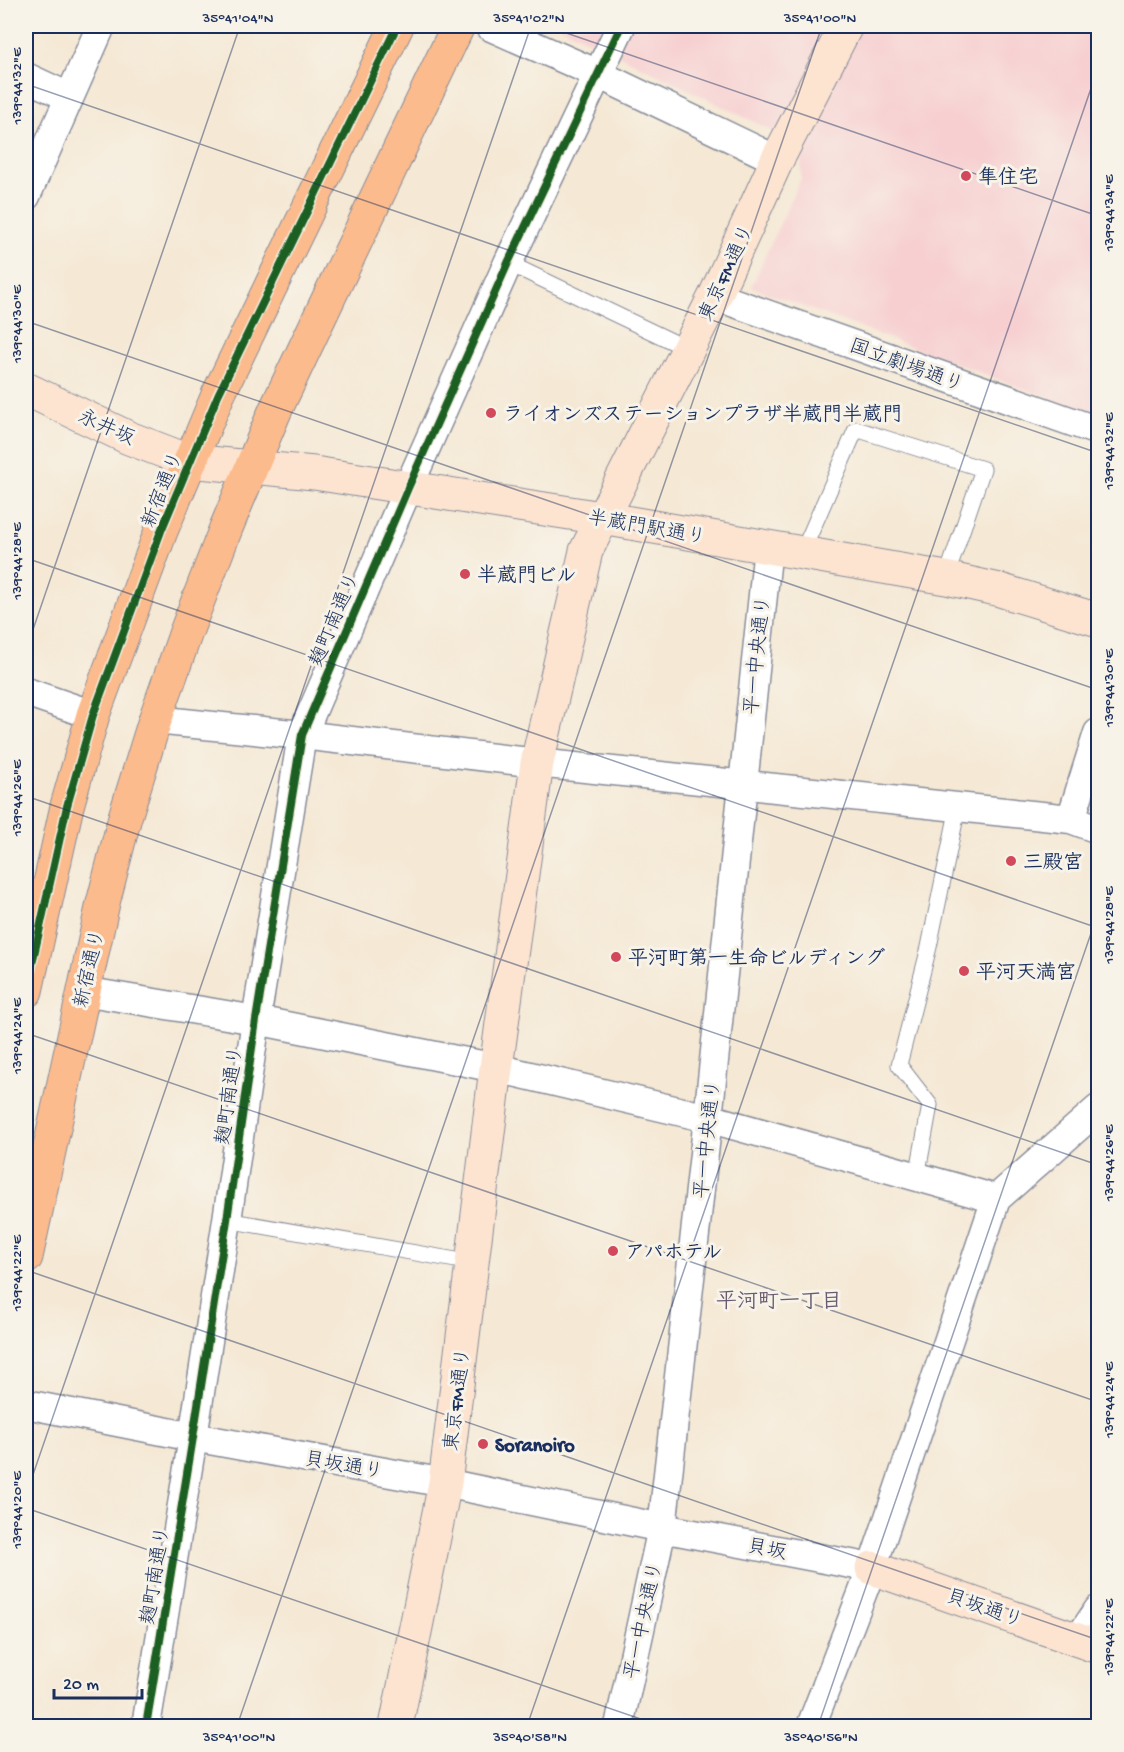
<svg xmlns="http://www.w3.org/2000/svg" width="1124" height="1752" viewBox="0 0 1124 1752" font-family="'Gochi Hand','Klee One',sans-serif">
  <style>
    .built { fill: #f7cfd1 }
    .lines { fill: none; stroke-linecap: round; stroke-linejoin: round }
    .lane-casing { stroke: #888c99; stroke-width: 17 }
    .street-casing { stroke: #888c99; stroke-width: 31 }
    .secondary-casing { stroke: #888c99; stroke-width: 35 }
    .highway-casing { stroke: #888c99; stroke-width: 35 }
    .lane { stroke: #fff; stroke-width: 15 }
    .street { stroke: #fff; stroke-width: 28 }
    .secondary { stroke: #fde4d1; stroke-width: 33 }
    .highway { stroke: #fbbb8d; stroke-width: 33 }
    .cycleway-casing { stroke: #f7f3e8; stroke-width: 11 }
    .cycleway { stroke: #1b5e20; stroke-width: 8 }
    .ticks { fill: none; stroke: #1b2f5e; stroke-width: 1.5; stroke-opacity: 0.45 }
    .poi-dot { fill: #d1495b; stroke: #f7f3e8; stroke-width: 2 }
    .labels { text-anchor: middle; stroke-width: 6; stroke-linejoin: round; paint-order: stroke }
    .poi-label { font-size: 20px; font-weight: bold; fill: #1b2f5e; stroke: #f7f3e8; text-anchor: start }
    .street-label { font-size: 20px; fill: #1b2f5e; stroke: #f7f3e8 }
    .neighbourhood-label { font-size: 21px; font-weight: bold; fill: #6a5b70; stroke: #f7f3e8 }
    .neatline { fill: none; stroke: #1b2f5e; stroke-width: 2 }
    .ticks-label { font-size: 15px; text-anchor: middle; fill: #1b2f5e }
  </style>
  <rect width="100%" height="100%" fill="#f7f3e8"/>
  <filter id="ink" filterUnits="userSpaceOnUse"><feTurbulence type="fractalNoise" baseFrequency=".0167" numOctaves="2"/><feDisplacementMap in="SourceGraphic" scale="12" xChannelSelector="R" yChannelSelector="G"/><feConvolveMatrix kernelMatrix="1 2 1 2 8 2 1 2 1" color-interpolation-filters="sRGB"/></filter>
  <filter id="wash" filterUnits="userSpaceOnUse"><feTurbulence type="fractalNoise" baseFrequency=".008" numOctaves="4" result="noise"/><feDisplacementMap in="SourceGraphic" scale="24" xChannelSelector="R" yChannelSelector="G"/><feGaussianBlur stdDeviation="1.35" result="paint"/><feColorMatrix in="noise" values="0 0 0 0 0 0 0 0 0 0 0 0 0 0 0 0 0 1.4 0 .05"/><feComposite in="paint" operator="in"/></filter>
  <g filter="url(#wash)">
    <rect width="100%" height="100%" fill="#f5e8d4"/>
    <!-- built -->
    <path class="built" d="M559 26H1098V415L1097 416 751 287 801 178V145Z"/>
  </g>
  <g filter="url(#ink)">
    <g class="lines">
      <!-- lane casing -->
      <g class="lane-casing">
        <g id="lane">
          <path d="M508 263 688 349"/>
          <path d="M802 553 856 429 983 469 946 578"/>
          <path d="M917 1177 930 1105 899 1065 929 947 958 807"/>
          <path d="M227 1220 473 1263"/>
        </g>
      </g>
      <!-- street casing -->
      <g class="street-casing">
        <g id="street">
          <path d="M489 26 598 74 777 160"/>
          <path d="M26 77 69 97"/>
          <path d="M26 196 101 26"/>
          <path d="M715 296 1098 431"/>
          <path d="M26 692 93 715"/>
          <path d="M155 720 302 735 537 763 1071 819 1098 829"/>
          <path d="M1071 819 1098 733"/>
          <path d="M83 991 256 1020 496 1068 708 1118 996 1199"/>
          <path d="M26 1404 193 1437 445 1483 662 1528 872 1568"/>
          <path d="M1078 1640 1098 1610"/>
          <path d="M146 1726 193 1437 227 1220 256 1020 302 735 408 488 508 263 621 26"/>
          <path d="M619 1726 662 1528 708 1118 768 547"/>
          <path d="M811 1726 872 1568 996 1199 1098 1109"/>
        </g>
      </g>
      <!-- secondary casing -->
      <g class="secondary-casing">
        <g id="secondary">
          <path d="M26 389 129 438 189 461 314 473 602 518 946 578 1000 590 1098 620"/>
          <path d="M872 1568 1098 1647"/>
          <path d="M396 1726 445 1483 496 1068 537 763 586 551 715 296 777 160 846 26"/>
        </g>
      </g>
      <!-- highway casing -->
      <g class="highway-casing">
        <g id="highway">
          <path d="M26 991 67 806 93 715 161 531 218 395 397 26"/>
          <path d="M26 1257 103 903 125 817 155 720 186 632 226 528 275 411 458 26"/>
        </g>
      </g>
      <!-- lane -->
      <use href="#lane" class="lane"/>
      <!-- street -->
      <use href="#street" class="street"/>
      <!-- secondary -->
      <use href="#secondary" class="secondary"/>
      <!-- highway -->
      <use href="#highway" class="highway"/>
      <!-- cycleway casing -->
      <g class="cycleway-casing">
        <g id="cycleway">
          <path d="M26 991 67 806 93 715 161 531 218 395 397 26"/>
          <path d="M146 1726 193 1437 227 1220 256 1020 302 735 408 488 508 263 621 26"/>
        </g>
      </g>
      <!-- cycleway -->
      <use href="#cycleway" class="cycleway"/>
    </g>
  </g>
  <!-- ticks -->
  <path class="ticks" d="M546 26 1098 216M26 84 1098 453M26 321 1098 690M26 558 1098 928M26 650 240 26M26 796 1098 1165M26 1033 1098 1402M26 1270 1098 1640M26 1495 531 26M26 1508 661 1726M237 1726 822 26M527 1726 1098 68M818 1726 1098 913"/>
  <!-- markers -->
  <g class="poi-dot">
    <circle cx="966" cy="176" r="6"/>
    <circle cx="491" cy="413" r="6"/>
    <circle cx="465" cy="574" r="6"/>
    <circle cx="1011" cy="861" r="6"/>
    <circle cx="616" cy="957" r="6"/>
    <circle cx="964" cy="971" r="6"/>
    <circle cx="613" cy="1251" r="6"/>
    <circle cx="483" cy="1444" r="6"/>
  </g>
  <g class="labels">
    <!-- poi labels -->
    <g class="poi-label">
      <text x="978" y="183">隼住宅</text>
      <text x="503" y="420">ライオンズステーションプラザ半蔵門半蔵門</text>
      <text x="477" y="581">半蔵門ビル</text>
      <text x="1023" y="868">三殿宮</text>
      <text x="628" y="964">平河町第一生命ビルディング</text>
      <text x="976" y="978">平河天満宮</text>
      <text x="625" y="1258">アパホテル</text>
      <text x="495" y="1451">Soranoiro</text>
    </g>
    <!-- street labels -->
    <g class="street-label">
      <text transform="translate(725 272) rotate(-65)" y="7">東京FM通り</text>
      <text transform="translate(907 364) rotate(20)" y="7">国立劇場通り</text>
      <text transform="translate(107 426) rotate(24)" y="7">永井坂</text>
      <text transform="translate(161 489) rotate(-68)" y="7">新宿通り</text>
      <text transform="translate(647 526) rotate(10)" y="7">半蔵門駅通り</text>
      <text transform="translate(333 619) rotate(-67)" y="7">麹町南通り</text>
      <text transform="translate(756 655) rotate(-84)" y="7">平一中央通り</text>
      <text transform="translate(88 968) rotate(-77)" y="7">新宿通り</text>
      <text transform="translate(228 1095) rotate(-82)" y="7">麹町南通り</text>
      <text transform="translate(706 1139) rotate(-84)" y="7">平一中央通り</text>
      <text transform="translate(456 1399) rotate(-83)" y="7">東京FM通り</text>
      <text transform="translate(344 1464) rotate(10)" y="7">貝坂通り</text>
      <text transform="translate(767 1548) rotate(11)" y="7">貝坂</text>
      <text transform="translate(154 1575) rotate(-81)" y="7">麹町南通り</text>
      <text transform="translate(985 1607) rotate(19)" y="7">貝坂通り</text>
      <text transform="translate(642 1620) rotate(-78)" y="7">平一中央通り</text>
    </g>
    <!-- neighbourhood labels -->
    <g class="neighbourhood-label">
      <text x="779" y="1307">平河町一丁目</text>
    </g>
  </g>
  <!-- margin -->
  <rect width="1124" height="1752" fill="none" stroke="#f7f3e8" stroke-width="66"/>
  <!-- scale -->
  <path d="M54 1689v9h88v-9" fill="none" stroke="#1b2f5e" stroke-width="3"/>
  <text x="63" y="1689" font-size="18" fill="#1b2f5e" stroke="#f7f3e8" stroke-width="4.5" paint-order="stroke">20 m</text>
  <rect x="33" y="33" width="1058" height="1686" class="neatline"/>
  <g class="ticks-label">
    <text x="238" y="22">35°41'04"N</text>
    <text x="529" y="22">35°41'02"N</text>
    <text x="820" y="22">35°41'00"N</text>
    <text transform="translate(16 86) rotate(-90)" y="5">139°44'32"E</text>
    <text transform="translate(1108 213) rotate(-90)" y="5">139°44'34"E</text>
    <text transform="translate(16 324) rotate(-90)" y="5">139°44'30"E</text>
    <text transform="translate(1108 451) rotate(-90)" y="5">139°44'32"E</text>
    <text transform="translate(16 561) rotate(-90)" y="5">139°44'28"E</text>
    <text transform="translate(1108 688) rotate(-90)" y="5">139°44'30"E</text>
    <text transform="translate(16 798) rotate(-90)" y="5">139°44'26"E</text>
    <text transform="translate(1108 925) rotate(-90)" y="5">139°44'28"E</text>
    <text transform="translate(16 1036) rotate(-90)" y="5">139°44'24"E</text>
    <text transform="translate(1108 1163) rotate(-90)" y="5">139°44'26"E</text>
    <text transform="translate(16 1273) rotate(-90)" y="5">139°44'22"E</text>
    <text transform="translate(1108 1400) rotate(-90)" y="5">139°44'24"E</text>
    <text transform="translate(16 1510) rotate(-90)" y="5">139°44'20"E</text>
    <text transform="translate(1108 1637) rotate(-90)" y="5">139°44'22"E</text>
    <text x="239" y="1741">35°41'00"N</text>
    <text x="530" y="1741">35°40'58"N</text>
    <text x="821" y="1741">35°40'56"N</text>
  </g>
</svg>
